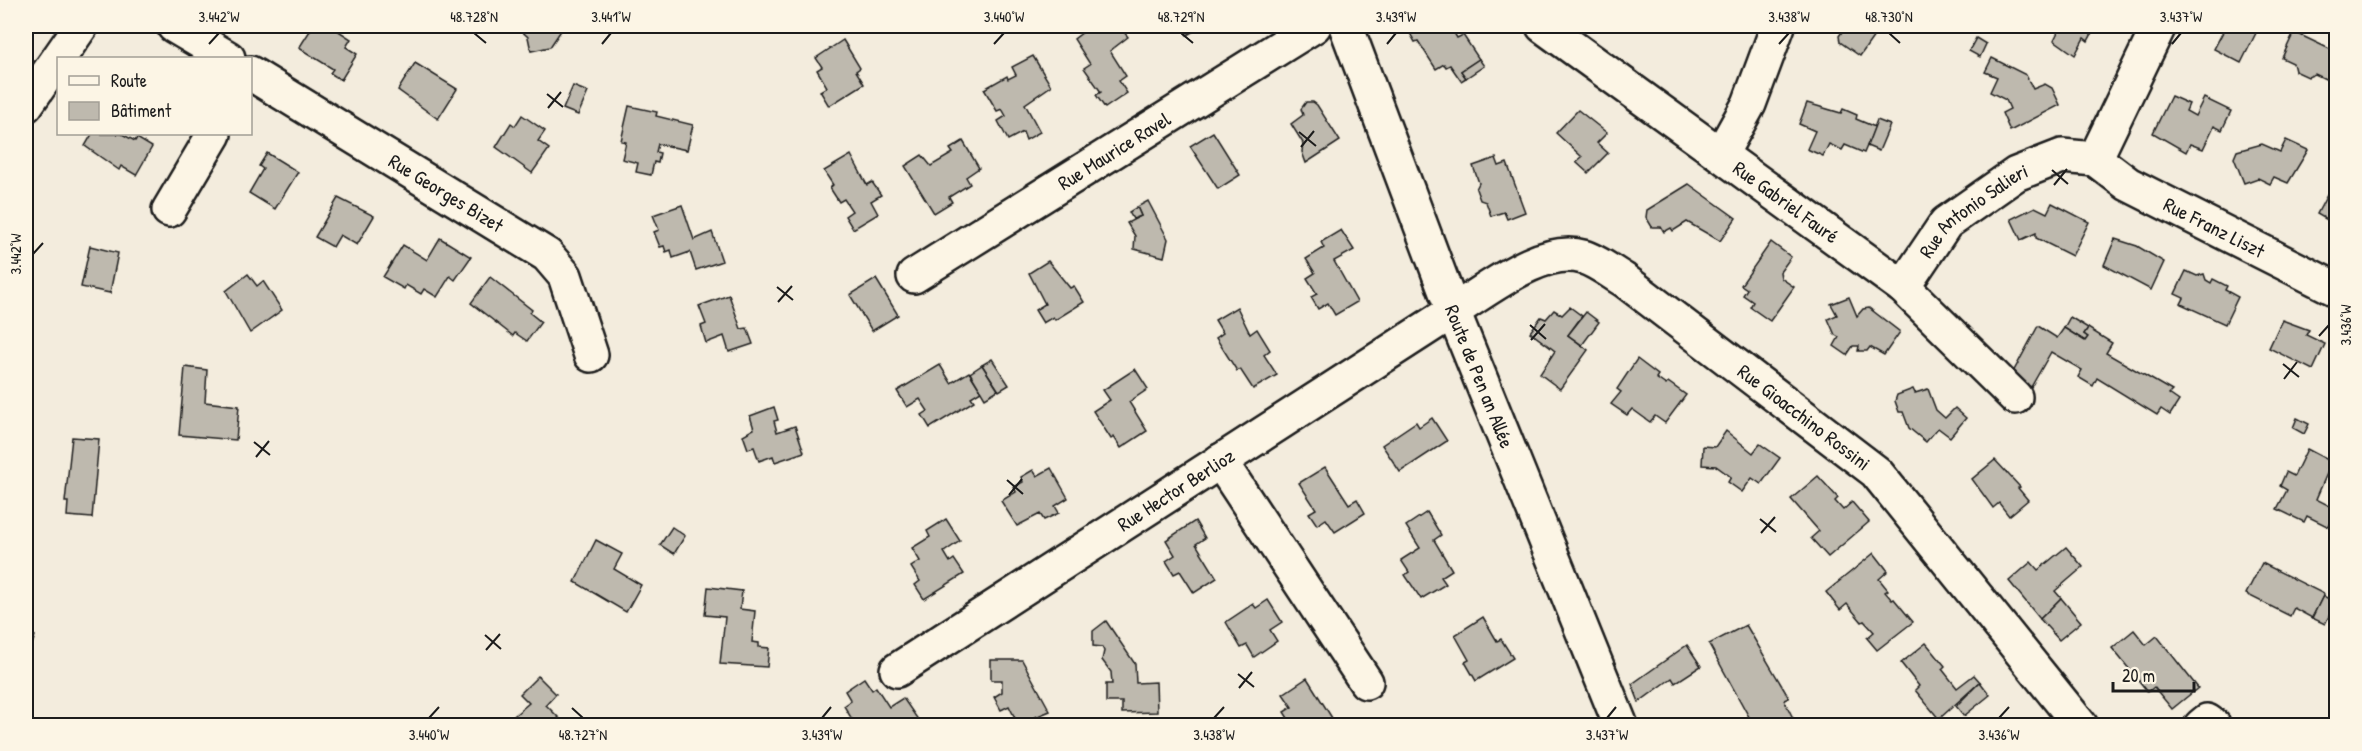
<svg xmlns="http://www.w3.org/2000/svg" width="2362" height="751" viewBox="0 0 2362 751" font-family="'Patrick Hand',sans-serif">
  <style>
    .building { fill: #beb9ae; stroke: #1c1c1c; stroke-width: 1.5 }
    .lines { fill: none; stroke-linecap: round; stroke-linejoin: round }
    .minor-casing { stroke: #1c1c1c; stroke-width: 38 }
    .major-casing { stroke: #1c1c1c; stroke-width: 38 }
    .minor { stroke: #fcf5e5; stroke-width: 33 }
    .major { stroke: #fcf5e5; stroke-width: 33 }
    .ticks { fill: none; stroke: #1c1c1c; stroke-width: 2 }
    .labels { text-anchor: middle; stroke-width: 5; stroke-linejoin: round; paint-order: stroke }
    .street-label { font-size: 20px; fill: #1c1c1c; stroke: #fcf5e5 }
    .neatline { fill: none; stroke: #1c1c1c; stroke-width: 2 }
    .ticks-label { font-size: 15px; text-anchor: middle; fill: #1c1c1c }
  </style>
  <rect width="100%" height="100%" fill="#f3ecdd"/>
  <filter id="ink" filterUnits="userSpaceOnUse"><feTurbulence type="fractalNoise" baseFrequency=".0167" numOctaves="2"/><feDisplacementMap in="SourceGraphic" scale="12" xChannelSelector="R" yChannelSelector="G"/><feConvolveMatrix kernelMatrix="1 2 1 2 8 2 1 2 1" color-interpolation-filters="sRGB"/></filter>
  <g filter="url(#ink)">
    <!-- building -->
    <g class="building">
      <path d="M313 26H331L351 39 346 47 357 54 341 80 330 73 333 69 299 48Z"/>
      <path d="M516 26H564L550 47 531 51 528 37Z"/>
      <path d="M1091 26H1119L1128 37 1110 51 1126 76 1119 81 1127 93 1105 108 1096 95 1101 92 1084 68 1090 64 1074 39Z"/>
      <path d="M1181 26H1203L1187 35Z"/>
      <path d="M1406 26H1450L1457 38 1463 35 1479 59 1461 71 1466 78 1461 81 1450 65 1446 67 1444 64 1436 69 1418 41 1415 42Z"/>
      <path d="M1846 26H1881L1860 56 1840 42 1839 36Z"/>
      <path d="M2061 26H2096L2088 41 2084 38 2075 55 2054 40Z"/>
      <path d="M2220 26 2259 27 2241 63 2214 49 2225 28Z"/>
      <path d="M2294 32 2336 52V84L2315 74 2308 77 2295 71 2293 63 2282 58Z"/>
      <path d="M1976 38 1986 44 1980 57 1969 51Z"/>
      <path d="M843 40 860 68 856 71 864 84 829 106 820 91 827 87 817 70 822 67 816 58Z"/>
      <path d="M1033 56 1051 86 1025 104 1040 132 1026 140 1023 132 1008 140 998 121 1006 116 1002 109 997 111 984 89 1007 76 1008 79 1016 75 1012 67Z"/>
      <path d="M1992 58 2026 75 2033 89 2045 84 2052 88 2060 105 2010 131 2002 113 2010 109 2006 100 1990 92 1997 77 1985 72Z"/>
      <path d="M1479 59 1484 66 1466 78 1461 71Z"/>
      <path d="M415 63 457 89 438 119 398 90Z"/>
      <path d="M573 86 588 92 578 115 563 109Z"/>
      <path d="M2171 96 2189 104 2186 111 2195 116 2204 98 2231 111 2222 130 2214 126 2203 149 2190 144 2186 152 2153 133Z"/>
      <path d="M1306 102H1313L1317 105 1340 141 1306 163 1302 152 1303 143 1291 124 1303 115 1301 109Z"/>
      <path d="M1807 103 1841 113 1843 109 1857 115 1856 119 1875 127 1864 153 1845 145 1842 150 1829 144 1823 156 1807 149 1815 131 1799 124Z"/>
      <path d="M629 106 657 112 656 116 693 125 687 150 658 144 656 152 660 153 658 163 654 162 651 175 636 172 638 163 622 159 626 142 621 141Z"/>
      <path d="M1578 110 1607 133 1597 143 1608 153 1588 173 1576 162 1582 157 1556 133Z"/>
      <path d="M522 115 545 131 538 141 549 149 532 173 496 147 511 123 515 126Z"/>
      <path d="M1877 120 1890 125 1879 151 1867 146Z"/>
      <path d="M1213 132 1240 175 1218 189 1190 146Z"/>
      <path d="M92 134H122L135 141 137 138 152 147 136 175 121 166 119 170 85 146Z"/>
      <path d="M2286 140 2308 150 2288 183 2274 177 2270 184 2258 178 2244 183 2234 158 2237 151 2262 144 2280 152Z"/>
      <path d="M963 141 979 168 966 177 970 184 949 197 952 202 934 213 905 166 922 155 931 166 953 153 950 149Z"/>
      <path d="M267 153 298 172 275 209 249 193 263 169 259 166Z"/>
      <path d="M851 155 867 185 872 182 881 195 871 201 878 214 853 229 845 216 852 211 844 199 839 202 830 188 833 185 824 171Z"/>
      <path d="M1496 158 1499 166 1507 163 1525 212 1507 219 1504 212 1491 216 1486 202 1480 200 1476 189 1479 183 1473 166Z"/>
      <path d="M2336 178V225L2317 214Z"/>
      <path d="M1689 184 1736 218 1720 241 1687 222 1673 231 1671 228 1664 232 1661 227H1652L1646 217 1647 210Z"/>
      <path d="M338 198 374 216 357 245 340 235 333 247 315 237Z"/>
      <path d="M1148 201 1168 239 1164 257 1134 249 1135 236 1127 223 1141 216 1137 207Z"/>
      <path d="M2052 203 2089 222 2072 256 2036 238V233L2021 240 2011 219 2035 207 2047 213Z"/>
      <path d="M682 205 694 240 712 232 722 261 696 270 690 252 673 258 671 250 666 252 664 246 660 247 654 232 659 230 653 215Z"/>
      <path d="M1137 207 1141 216 1133 219 1129 212Z"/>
      <path d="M1341 230 1354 250 1334 261 1357 302 1335 315 1328 303 1318 309 1311 297 1317 294 1307 278 1315 273 1306 259 1324 248 1321 242Z"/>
      <path d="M440 238 471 257 455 280 450 276 437 297 424 289 421 294 406 285 404 289 383 277 403 245 427 260Z"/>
      <path d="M2115 239 2137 246 2164 262 2151 290 2104 265Z"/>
      <path d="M1771 242 1791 257 1780 272 1781 278 1794 287 1770 321 1750 307 1753 302 1743 295 1747 289 1741 285Z"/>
      <path d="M90 246 118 253 110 293 81 287Z"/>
      <path d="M1048 261 1070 288 1074 286 1084 302 1055 320 1053 317 1043 323 1035 310 1045 304 1029 273Z"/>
      <path d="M2186 271 2197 276 2204 274 2206 280 2211 283 2213 279 2227 286 2225 290 2238 297 2225 324 2181 304 2184 298 2175 294Z"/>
      <path d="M248 274 257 286 263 281 282 310 250 333 226 291Z"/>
      <path d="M490 277 532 310 530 313 541 322 527 341 515 333 513 336 471 303Z"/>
      <path d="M876 279 898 315 872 331 850 295Z"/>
      <path d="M729 295 741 329 747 328 753 344 729 352 724 336 706 343 701 326 706 324 699 306Z"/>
      <path d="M1849 297 1857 316 1863 309 1869 308 1900 332 1884 355 1870 347 1867 351H1858L1859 346H1853L1847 355 1834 346 1839 337 1835 335 1828 319 1837 315 1831 304Z"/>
      <path d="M1237 307 1250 334 1257 329 1270 350 1264 355 1277 375 1253 389 1240 369 1237 371 1216 338 1223 333 1215 320Z"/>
      <path d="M1570 307 1582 316 1568 335 1588 350 1560 389 1540 374 1555 351 1530 332 1541 317 1546 319 1554 310 1562 315Z"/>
      <path d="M1586 312 1599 322 1582 345 1568 335Z"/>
      <path d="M2070 317 2088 328 2084 334 2088 337 2085 341 2064 328Z"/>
      <path d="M2282 320 2309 330 2306 335 2325 344 2313 370 2269 348Z"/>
      <path d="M2038 326 2057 338 2064 328 2085 341 2088 337 2084 334 2088 328 2112 343 2106 353 2172 391 2169 394 2179 401 2170 415 2161 409 2157 415 2097 378 2093 386 2078 377 2082 370 2051 352 2031 387 2011 376Z"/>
      <path d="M992 359 1009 385 999 391 982 365Z"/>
      <path d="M1637 359 1658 375 1656 378 1666 385 1668 382 1686 395 1665 423 1655 416 1650 422 1632 409 1627 415 1611 404 1621 392 1617 389Z"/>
      <path d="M940 365 951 383 969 372 981 391 971 397 974 401 930 428 922 415 928 411 920 399 907 407 897 391Z"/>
      <path d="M982 365 998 390 985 398 970 373Z"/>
      <path d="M185 367 207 370 205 402 239 406 236 440 179 435Z"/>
      <path d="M1135 369 1148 389 1129 402 1147 431 1121 448 1114 437 1111 439 1093 411 1110 400 1103 390Z"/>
      <path d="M1913 389 1915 393 1928 389 1936 410 1945 418 1955 408 1966 418 1950 437 1938 428 1926 442 1909 428 1903 412H1899L1895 401 1897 395Z"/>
      <path d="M774 407 778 420 774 421 777 432 795 426 804 452 775 462 773 456 759 461 754 447 748 449 743 435 754 429 750 416Z"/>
      <path d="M1432 418 1447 441 1400 472 1382 445 1416 422 1419 427Z"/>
      <path d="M2297 418 2309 424 2304 434 2293 428Z"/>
      <path d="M1726 431 1753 453 1760 444 1780 458 1761 484 1752 478 1742 492 1728 482 1731 477 1716 466 1702 465 1703 446 1715 447Z"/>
      <path d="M72 437 99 439 92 518 67 516 68 502H65Z"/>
      <path d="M2307 449 2332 462 2316 499 2336 509 2329 527 2307 516 2304 522 2277 509 2287 490 2280 486 2286 472 2294 476Z"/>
      <path d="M1995 460 2020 487 2018 488 2028 500 2009 516 1999 503 1993 508 1972 479Z"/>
      <path d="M1325 467 1349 504 1357 499 1365 513 1335 532 1326 519 1317 525 1309 513 1316 509 1299 483Z"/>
      <path d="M1051 468 1068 498 1055 506 1059 513 1044 520 1040 514 1017 526 1001 501 1016 492 1014 487 1023 482 1021 477 1033 470 1037 476Z"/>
      <path d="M1818 476 1838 498 1835 501 1843 510 1852 502 1869 522 1828 557 1811 538 1819 531 1791 499Z"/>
      <path d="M1427 512 1441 535 1434 540 1452 570 1441 577 1446 584 1421 599 1405 575 1409 572 1401 560 1420 548 1406 526Z"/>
      <path d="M946 519 960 541 944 552 950 562 954 559 964 574 924 599 915 585 920 581 911 567 920 561 912 548 930 537 927 531Z"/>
      <path d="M1195 521 1205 538 1196 544 1217 578 1194 593 1180 571 1174 574 1166 561 1175 555 1166 540Z"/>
      <path d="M672 527 685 536 674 554 660 545Z"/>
      <path d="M596 540 622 554 614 569 641 585 626 612 575 582Z"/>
      <path d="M2066 547 2083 567 2055 591 2061 598 2040 619 2009 581 2031 562 2038 570Z"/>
      <path d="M1874 553 1888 571 1879 579 1888 590 1885 592 1892 600 1894 599 1913 622 1877 650 1867 638 1874 632 1864 621 1862 622 1847 604 1840 610 1826 592Z"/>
      <path d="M2262 563 2324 594 2312 618 2294 608 2290 616 2246 594Z"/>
      <path d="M708 587 742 591 740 609 755 611 752 642 759 643V647L769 648 767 667 720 664 725 617 705 615Z"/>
      <path d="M2323 596 2336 602 2325 624 2312 618Z"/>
      <path d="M2061 598 2081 622 2059 640 2040 619Z"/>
      <path d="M1268 600 1282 622 1270 630 1277 641 1254 657 1247 645 1241 648 1226 622 1253 604 1256 608Z"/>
      <path d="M1483 617 1497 641 1501 639 1513 658 1476 681 1465 662 1469 660 1455 635Z"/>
      <path d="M1106 621 1135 664 1136 683 1156 682 1157 712 1122 713V702H1106V684H1112L1111 672 1102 660 1104 651 1102 647 1093 646V631Z"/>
      <path d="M1746 625 1789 698 1784 700 1797 726H1754L1709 644Z"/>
      <path d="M2134 630 2146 645 2157 636 2198 688 2172 709 2154 687 2148 692 2112 648Z"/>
      <path d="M26 632 35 636 26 661Z"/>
      <path d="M1926 643 1945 666 1942 669 1957 688 1974 675 1980 682 1939 719 1915 690 1919 686 1901 663Z"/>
      <path d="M1687 645 1701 666 1675 683 1672 678 1639 702 1632 684Z"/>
      <path d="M991 660H1022L1050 711 1018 724 1009 706 1001 710 994 697 1002 692V680H991Z"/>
      <path d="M538 676 556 694 546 705 567 726H508V721L529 703 520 694Z"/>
      <path d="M864 678 872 690 876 687 889 707 903 698 921 724 856 726 844 706 851 701 845 691Z"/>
      <path d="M1307 678 1337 726H1293L1284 712 1292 707 1283 694Z"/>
      <path d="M1980 682 1990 695 1964 716 1956 706Z"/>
      <path d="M1528 718 1532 726H1510Z"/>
    </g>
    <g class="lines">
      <!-- minor casing -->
      <g class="minor-casing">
        <g id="minor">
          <path d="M174 26 228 58"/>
          <path id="s1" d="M1346 26 1453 311 1621 726"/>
          <path id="s2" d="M1543 26 1903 287 2015 397"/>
          <path id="s3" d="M250 73 547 255 565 276 591 355"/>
          <path d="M1721 154 1749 104 1778 26"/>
          <path id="s4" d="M2095 159 2128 184 2336 289"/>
          <path d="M169 210 214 134"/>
          <path id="s5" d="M914 276 1314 26"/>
          <path id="s6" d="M1903 287 1946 223 2016 174 2062 156 2095 159 2159 26"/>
          <path d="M1220 461 1366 682"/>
          <path id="s7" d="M897 670 1453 311C1488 290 1542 245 1583 257 1597 261 1612 273 1624 280L1876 472 2081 726"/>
          <path d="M2201 726 2207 721 2214 726"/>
        </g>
      </g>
      <!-- major casing -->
      <g class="major-casing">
        <path id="major" d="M26 105 81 26"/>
      </g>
      <!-- minor -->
      <use href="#minor" class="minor"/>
      <!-- major -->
      <use href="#major" class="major"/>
    </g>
  </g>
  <!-- ticks -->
  <path class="ticks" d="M474 33 486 43M1181 33 1193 43M1889 33 1900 43M209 44 219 33M602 44 611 33M994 44 1004 33M1387 44 1396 33M1779 44 1789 33M2172 44 2181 33M547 94 563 107M548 108 561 92M1299 132 1316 146M1301 147 1314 131M2052 170 2068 184M2054 185 2067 169M33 254 43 243M777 287 793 300M778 302 792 286M1530 325 1546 339M2319 336 2329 325M1531 340 1545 324M2283 364 2299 377M2284 379 2297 362M254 442 270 455M256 457 269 441M1007 480 1023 494M1009 495 1022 479M1760 519 1776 532M1761 533 1775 517M485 635 501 649M486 650 500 634M1238 674 1254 687M1239 688 1252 672M572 708 583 718M429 718 439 707M822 718 831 707M1214 718 1224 707M1607 718 1616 707M1999 718 2009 707"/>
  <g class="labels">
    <!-- street labels -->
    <g class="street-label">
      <text dy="7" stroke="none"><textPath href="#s5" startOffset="236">Rue Maurice Ravel</textPath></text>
      <text dy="7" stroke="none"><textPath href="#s3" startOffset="230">Rue Georges Bizet</textPath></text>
      <text dy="7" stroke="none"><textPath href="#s2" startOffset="300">Rue Gabriel Fauré</textPath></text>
      <text dy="7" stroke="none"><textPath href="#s6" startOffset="106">Rue Antonio Salieri</textPath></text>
      <text dy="7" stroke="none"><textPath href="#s4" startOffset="138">Rue Franz Liszt</textPath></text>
      <text dy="7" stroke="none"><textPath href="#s1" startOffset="375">Route de Pen an Allée</textPath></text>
      <text dy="7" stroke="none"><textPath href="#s7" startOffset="1080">Rue Gioacchino Rossini</textPath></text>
      <text dy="7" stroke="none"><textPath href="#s7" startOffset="332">Rue Hector Berlioz</textPath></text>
    </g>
  </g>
  <!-- margin -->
  <rect width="2362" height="751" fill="none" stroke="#fcf5e5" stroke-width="66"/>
  <!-- legend -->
  <rect x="57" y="57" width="195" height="78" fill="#fcf5e5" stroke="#a29e95" stroke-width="1.5"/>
  <rect x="69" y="76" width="30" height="9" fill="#fcf5e5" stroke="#a29e95" stroke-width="1.5"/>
  <text x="111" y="87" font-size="18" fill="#1c1c1c">Route</text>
  <rect x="69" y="102" width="30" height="18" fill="#beb9ae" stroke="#a29e95" stroke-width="1.5"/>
  <text x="111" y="117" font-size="18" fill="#1c1c1c">Bâtiment</text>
  <!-- scale -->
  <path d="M2113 682v9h81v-9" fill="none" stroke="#1c1c1c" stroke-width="3"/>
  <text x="2122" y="682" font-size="18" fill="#1c1c1c" stroke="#fcf5e5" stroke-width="4.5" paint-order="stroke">20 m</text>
  <rect x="33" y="33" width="2296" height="685" class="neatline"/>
  <g class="ticks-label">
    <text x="219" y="22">3.442°W</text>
    <text x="474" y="22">48.728°N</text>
    <text x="611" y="22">3.441°W</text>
    <text x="1004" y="22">3.440°W</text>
    <text x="1181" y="22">48.729°N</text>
    <text x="1396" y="22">3.439°W</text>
    <text x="1789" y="22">3.438°W</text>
    <text x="1889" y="22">48.730°N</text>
    <text x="2181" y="22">3.437°W</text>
    <text transform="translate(16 254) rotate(-90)" y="5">3.442°W</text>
    <text transform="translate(2346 325) rotate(-90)" y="5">3.436°W</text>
    <text x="429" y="740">3.440°W</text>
    <text x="583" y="740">48.727°N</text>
    <text x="822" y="740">3.439°W</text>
    <text x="1214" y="740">3.438°W</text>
    <text x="1607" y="740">3.437°W</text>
    <text x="1999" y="740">3.436°W</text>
  </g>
</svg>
